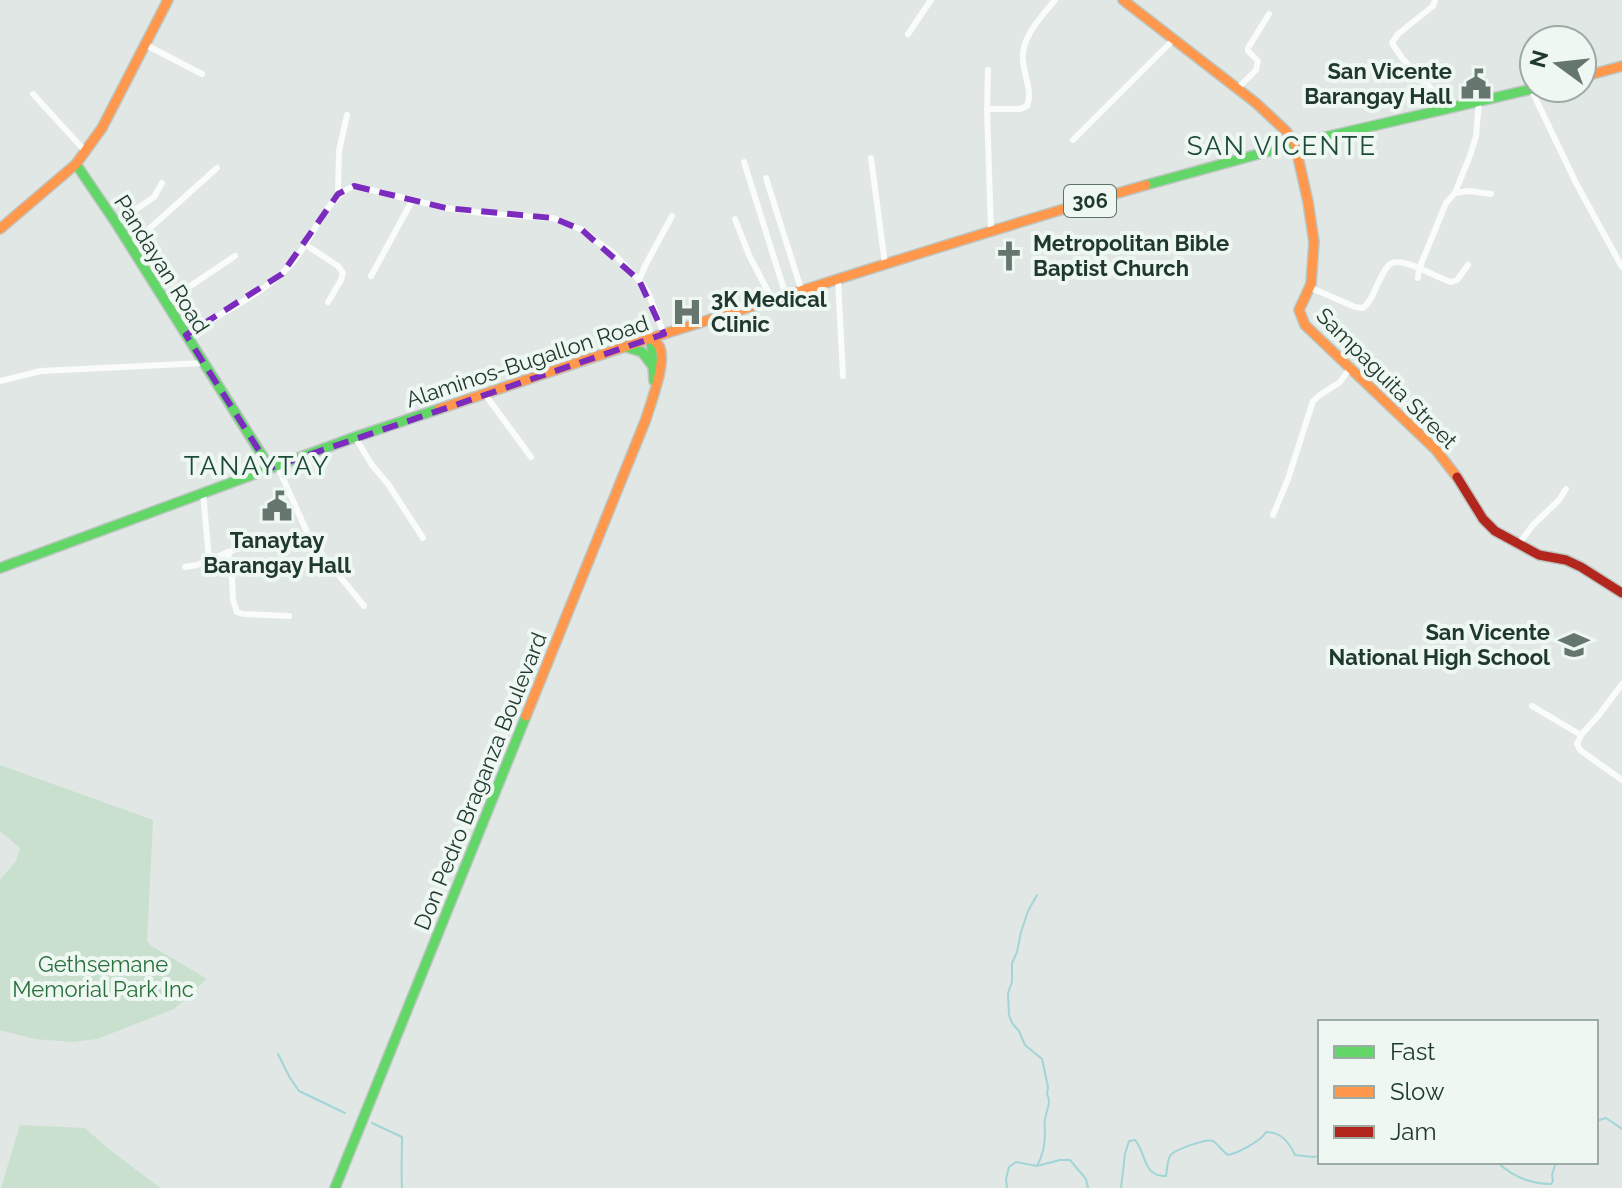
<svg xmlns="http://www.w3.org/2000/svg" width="1622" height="1188" viewBox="0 0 1622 1188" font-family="Raleway,sans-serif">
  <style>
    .green { fill: #c9e0ce }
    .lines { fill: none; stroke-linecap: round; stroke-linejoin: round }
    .stream { stroke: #a1d5d6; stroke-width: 2 }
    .fast-casing { stroke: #bdc6c2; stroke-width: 12 }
    .slow-casing { stroke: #bdc6c2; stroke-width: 12 }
    .jam-casing { stroke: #bdc6c2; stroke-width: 12 }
    .street { stroke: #fafbfb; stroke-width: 6 }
    .fast { stroke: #63d668; stroke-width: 9 }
    .slow { stroke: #ff974d; stroke-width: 9 }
    .jam { stroke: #b3261e; stroke-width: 9 }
    .marked { fill: none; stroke: #7b2cbf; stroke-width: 6; stroke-dasharray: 16 10; stroke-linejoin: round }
    .labels { text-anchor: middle; stroke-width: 8; stroke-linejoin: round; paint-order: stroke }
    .shield { fill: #eef7f1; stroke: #5e7269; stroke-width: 2 }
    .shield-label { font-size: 20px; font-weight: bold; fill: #20392f }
    .poi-label { font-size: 22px; font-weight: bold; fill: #20392f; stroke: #eef7f1; text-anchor: end }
    .street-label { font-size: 22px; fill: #20392f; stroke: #eef7f1 }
    .park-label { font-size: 22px; fill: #2a703c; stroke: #eef7f1 }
    .quarter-label { font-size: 26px; letter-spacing: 2px; fill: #1c4b3a; stroke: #eef7f1 }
  </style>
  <rect width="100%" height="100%" fill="#e1e7e4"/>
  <!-- green -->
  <g class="green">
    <path d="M0 765 153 820 147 940 150 945 207 979 174 1009 97 1039 72 1042 35 1039 0 1030V880L16 861 20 848 0 831Z"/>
    <path d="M20 1125 85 1128 110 1150 160 1188H1Z"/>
  </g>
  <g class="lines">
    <!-- stream -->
    <g class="stream">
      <path d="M1037 895 1028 911 1021 932 1017 952 1012 963V982L1008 993 1009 1015 1012 1023 1019 1031 1025 1045 1042 1059 1048 1087 1047 1094C1052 1104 1046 1109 1045 1120 1044 1124 1045 1129 1045 1133 1045 1144 1042 1157 1037 1166"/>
      <path d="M278 1054 290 1078 299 1091 345 1113"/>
      <path d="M1596 1121 1606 1118 1622 1129"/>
      <path d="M372 1123 402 1137C402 1154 401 1171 402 1188"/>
      <path d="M1497 1162C1512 1176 1530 1184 1551 1184L1553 1181 1552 1175 1556 1162"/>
      <path d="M1007 1188 1006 1179 1009 1167 1016 1162 1037 1166 1060 1160H1070L1086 1179 1088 1188"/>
      <path d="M1121 1188 1125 1154 1129 1141 1135 1140C1147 1154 1142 1176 1166 1176 1167 1171 1167 1161 1170 1156 1173 1150 1207 1138 1213 1141 1218 1144 1223 1152 1228 1155 1238 1153 1261 1141 1266 1132 1281 1132 1289 1142 1295 1155L1314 1157 1320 1156"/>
    </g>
    <!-- fast casing -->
    <g class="fast-casing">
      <g id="fast">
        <path d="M76 164 116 223 270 468"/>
        <path d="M1146 185 1295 144 1536 88"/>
        <path d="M651 338 654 381"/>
        <path d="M626 347 642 352 652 365"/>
        <path d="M0 568 355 437 439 409"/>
        <path d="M335 1188 526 716"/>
      </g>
    </g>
    <!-- slow casing -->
    <g class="slow-casing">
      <g id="slow">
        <path d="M1123 0 1256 103 1286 131 1295 144 1308 202 1314 242 1311 284 1299 310 1305 325 1436 450 1457 477"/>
        <path d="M1582 77 1622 66"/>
        <path d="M0 229 76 164 102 128 168 0"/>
        <path d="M651 338C816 287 980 232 1146 185"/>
        <path d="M439 409 651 338"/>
        <path d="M526 716 646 419C651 402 666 364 660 348 658 343 655 341 651 338"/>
      </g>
    </g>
    <!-- jam casing -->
    <g class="jam-casing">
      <path id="jam" d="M1457 477 1483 519 1495 531 1539 555 1566 560 1581 567 1622 593"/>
    </g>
    <!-- street -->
    <g class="street">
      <path d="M1435 0 1433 6 1398 34 1392 43 1402 58 1451 109"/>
      <path d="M908 34 931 0"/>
      <path d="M146 45 202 74"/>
      <path d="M988 70 987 109 991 230"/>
      <path d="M1237 89 1256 70 1258 61 1248 51V48L1269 14"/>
      <path d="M1531 89 1576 183 1622 267"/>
      <path d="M33 94 85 151"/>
      <path d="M987 109H1020L1027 106C1033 92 1024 76 1023 61 1020 38 1042 16 1055 0"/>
      <path d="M1073 140 1173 40"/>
      <path d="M871 158 885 264"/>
      <path d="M744 162 786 296"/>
      <path d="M766 178 802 292"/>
      <path d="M1455 193 1469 191 1491 194"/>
      <path d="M338 194 339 151 347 115"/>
      <path d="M735 219 749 255 773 301"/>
      <path d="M116 223 154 197 162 183"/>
      <path d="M306 245 338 266 343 273 341 280 328 302"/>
      <path d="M130 246 217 168"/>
      <path d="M371 276 412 201"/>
      <path d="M1418 278 1419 269 1446 203 1455 193 1471 153 1476 136 1479 102"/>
      <path d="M639 280 646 264 672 216"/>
      <path d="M838 280 843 376"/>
      <path d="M1309 287 1355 307 1363 308C1372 301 1374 291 1379 281 1382 276 1385 268 1390 264 1403 256 1437 278 1451 282L1457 280 1468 265"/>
      <path d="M165 303 235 256"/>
      <path d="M186 335C222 312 264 295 293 262 312 240 326 196 354 186L446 208 489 214 553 218 582 230 614 254 639 280 648 292 664 334"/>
      <path d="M0 381 41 371 204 363"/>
      <path d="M484 393 531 457"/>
      <path d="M355 437 372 465 388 484 423 538"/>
      <path d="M277 465 311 541 364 606"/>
      <path d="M203 492 209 560"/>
      <path d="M1273 515 1288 479 1313 401 1320 395 1340 382 1351 367"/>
      <path d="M1518 545 1533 525 1559 500 1566 489"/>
      <path d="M228 552 232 578 233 600 237 612 243 614 289 616"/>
      <path d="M185 567 197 565 241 547"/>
      <path d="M1622 684 1599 715 1581 735 1577 744 1580 750 1622 780"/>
      <path d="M1532 706 1581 735"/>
    </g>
    <!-- fast -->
    <use href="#fast" class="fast"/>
    <!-- slow -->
    <use href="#slow" class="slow"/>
    <!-- jam -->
    <use href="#jam" class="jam"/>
  </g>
  <!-- marked area -->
  <path class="marked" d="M354 186 446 208 553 218 582 230 639 280 664 334 270 468 186 335 282 274 338 194Z"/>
  <!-- icons -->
  <defs>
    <g id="civic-bare" transform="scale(2.4)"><path d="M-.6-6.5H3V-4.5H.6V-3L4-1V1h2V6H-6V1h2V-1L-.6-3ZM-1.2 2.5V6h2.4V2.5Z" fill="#64766e" stroke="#eef7f1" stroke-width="2.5" paint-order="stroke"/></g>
    <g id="church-bare" transform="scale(2.4)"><path d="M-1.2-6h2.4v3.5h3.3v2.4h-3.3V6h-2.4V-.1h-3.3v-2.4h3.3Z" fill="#64766e" stroke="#eef7f1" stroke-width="2.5" paint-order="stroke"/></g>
    <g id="hospital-bare" transform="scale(2.4)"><path d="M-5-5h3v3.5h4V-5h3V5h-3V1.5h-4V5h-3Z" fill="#64766e" stroke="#eef7f1" stroke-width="2.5" paint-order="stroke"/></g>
    <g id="school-bare" transform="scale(2.4)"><path d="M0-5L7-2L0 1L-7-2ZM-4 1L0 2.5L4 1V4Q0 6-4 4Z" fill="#64766e" stroke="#eef7f1" stroke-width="2.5" paint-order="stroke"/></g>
  </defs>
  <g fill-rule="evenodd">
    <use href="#civic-bare" x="1476" y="84"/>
    <use href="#church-bare" x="1009" y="256"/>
    <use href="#hospital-bare" x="687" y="312"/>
    <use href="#civic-bare" x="277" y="506"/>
    <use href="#school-bare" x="1574" y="645"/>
  </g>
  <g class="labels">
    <!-- shield labels -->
    <rect class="shield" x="1064" y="185" width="52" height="32" rx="6"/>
    <g class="shield-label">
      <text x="1090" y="208">306</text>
    </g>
    <!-- poi labels -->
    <g class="poi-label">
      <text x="1452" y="79">San Vicente<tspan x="1452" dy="25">Barangay Hall</tspan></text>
      <text x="1033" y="251" text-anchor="start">Metropolitan Bible<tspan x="1033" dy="25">Baptist Church</tspan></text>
      <text x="711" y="307" text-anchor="start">3K Medical<tspan x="711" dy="25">Clinic</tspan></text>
      <text x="277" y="548" text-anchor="middle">Tanaytay<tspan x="277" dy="25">Barangay Hall</tspan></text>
      <text x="1550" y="640">San Vicente<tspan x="1550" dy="25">National High School</tspan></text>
    </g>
    <!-- street labels -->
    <g class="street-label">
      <text transform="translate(162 264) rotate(58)" y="8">Pandayan Road</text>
      <text transform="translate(527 361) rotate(-18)" y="8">Alaminos-Bugallon Road</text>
      <text transform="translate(1387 378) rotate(45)" y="8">Sampaguita Street</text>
      <text transform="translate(480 781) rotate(-68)" y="8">Don Pedro Braganza Boulevard</text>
    </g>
    <!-- park labels -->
    <g class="park-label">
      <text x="103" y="972">Gethsemane<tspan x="103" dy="25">Memorial Park Inc</tspan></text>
    </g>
    <!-- quarter labels -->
    <g class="quarter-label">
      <text x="1282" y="155">SAN VICENTE</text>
      <text x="257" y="475">TANAYTAY</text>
    </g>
  </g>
  <!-- legend -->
  <rect x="1318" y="1020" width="280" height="144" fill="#eef7f1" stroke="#9caba3" stroke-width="2"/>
  <rect x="1334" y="1046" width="40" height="12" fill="#63d668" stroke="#9caba3" stroke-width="2"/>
  <text x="1390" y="1060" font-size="24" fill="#20392f">Fast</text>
  <rect x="1334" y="1086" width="40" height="12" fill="#ff974d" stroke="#9caba3" stroke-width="2"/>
  <text x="1390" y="1100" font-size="24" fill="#20392f">Slow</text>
  <rect x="1334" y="1126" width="40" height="12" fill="#b3261e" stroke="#9caba3" stroke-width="2"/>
  <text x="1390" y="1140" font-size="24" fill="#20392f">Jam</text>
  <!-- north arrow -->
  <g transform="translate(1558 64) rotate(285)"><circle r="38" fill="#eef7f1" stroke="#9caba3" stroke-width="2"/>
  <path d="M0-6L14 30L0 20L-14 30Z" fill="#64766e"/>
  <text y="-12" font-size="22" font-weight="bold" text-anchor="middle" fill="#20392f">N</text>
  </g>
</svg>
